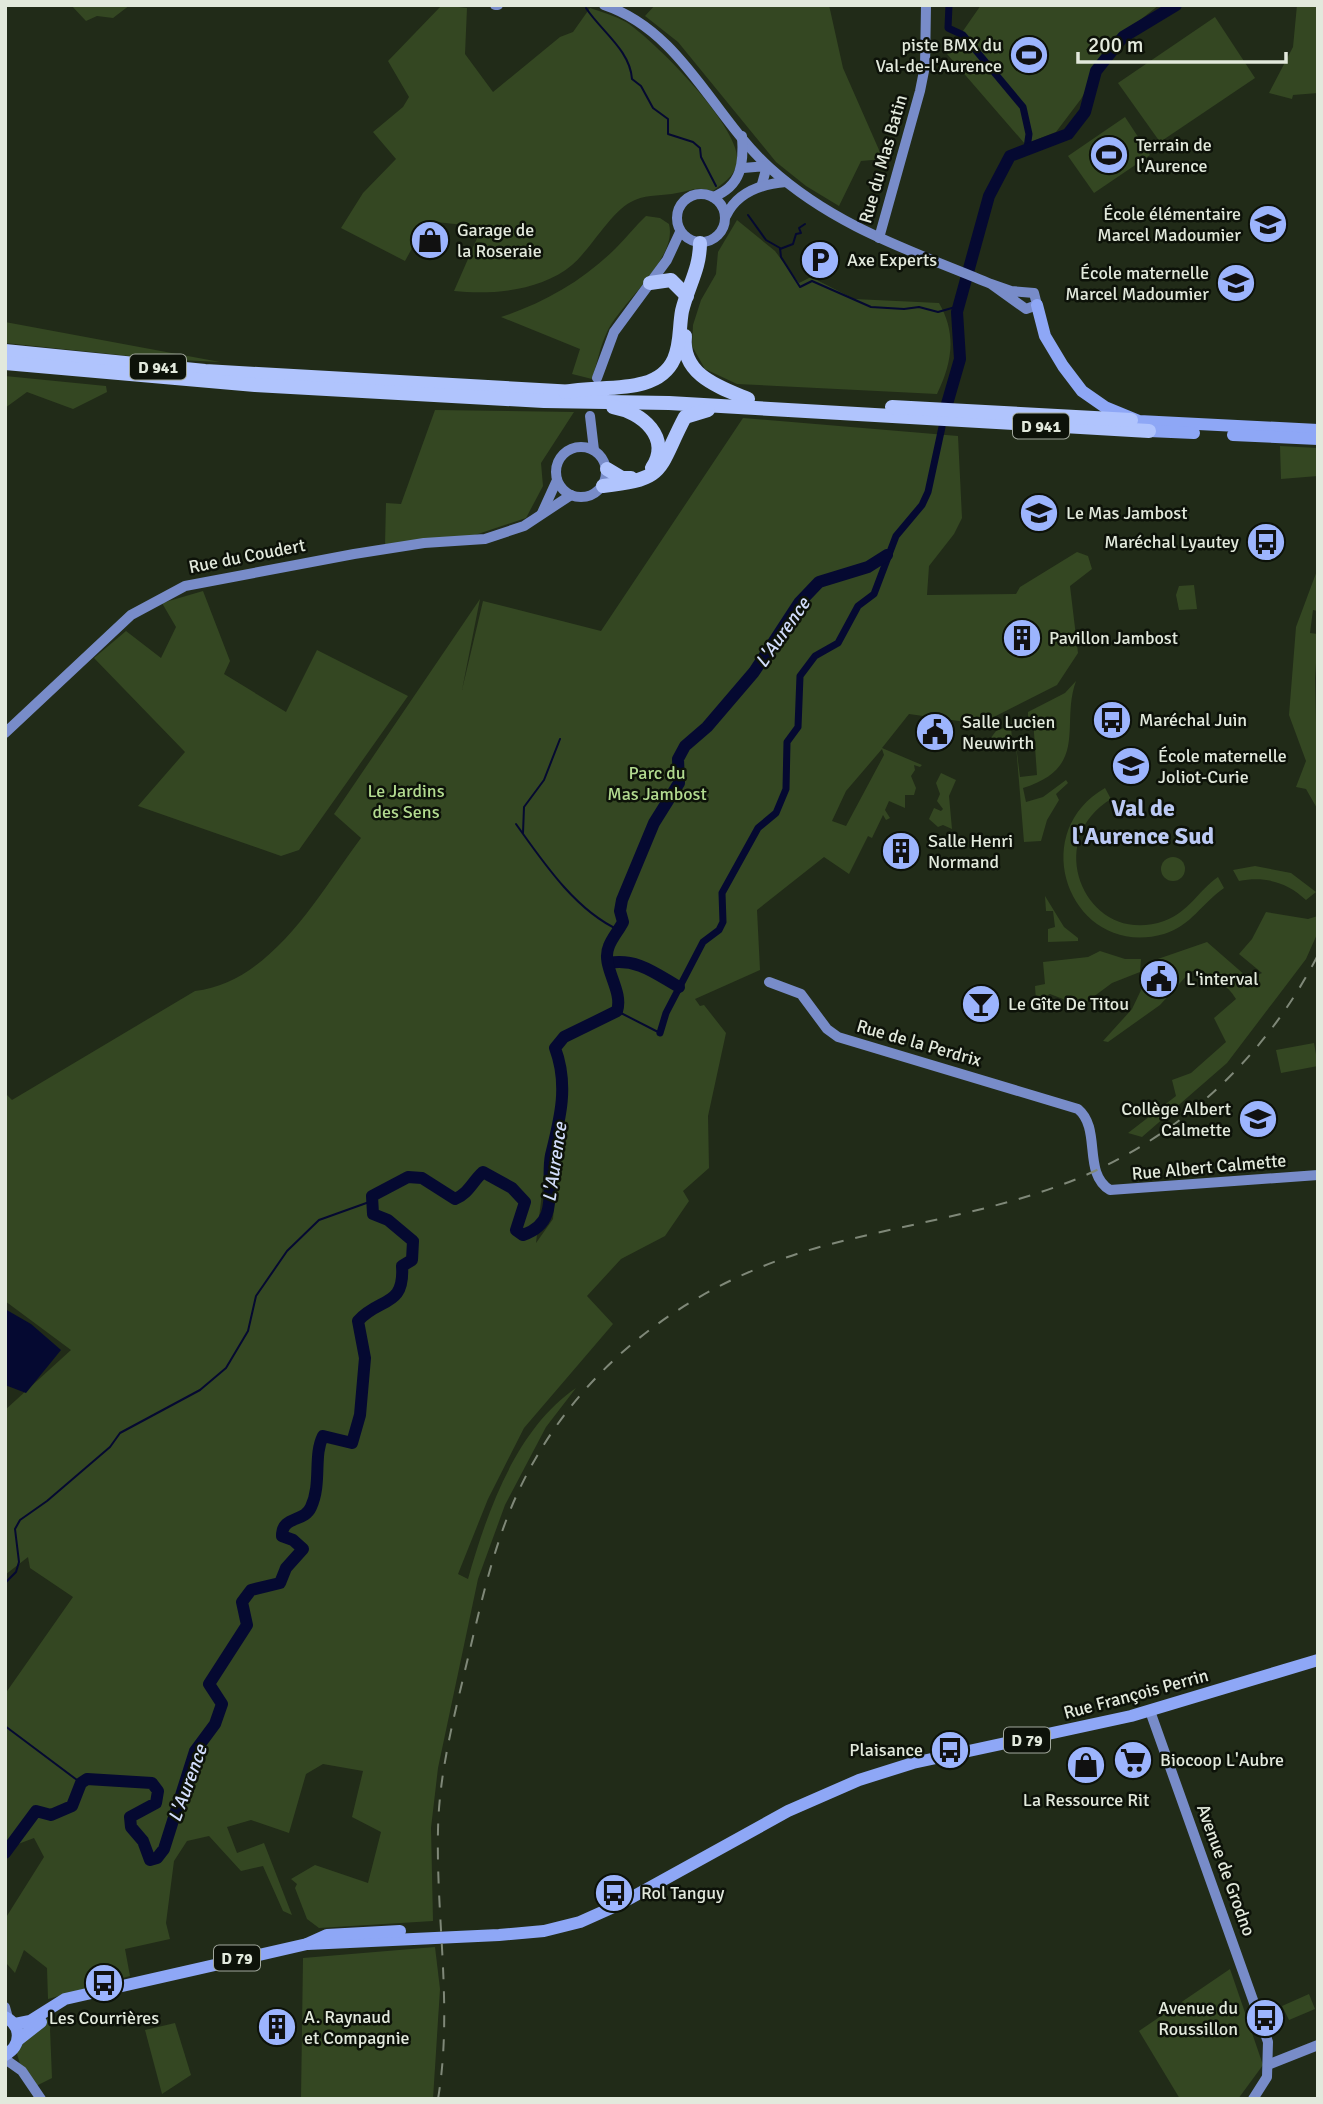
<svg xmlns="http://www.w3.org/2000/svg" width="1323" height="2104" viewBox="0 0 1323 2104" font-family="Signika,sans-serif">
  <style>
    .green { fill: #344722; fill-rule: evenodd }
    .water { fill: #050931 }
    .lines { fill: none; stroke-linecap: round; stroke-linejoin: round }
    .stream { stroke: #050931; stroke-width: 2 }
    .canal { stroke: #050931; stroke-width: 7 }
    .river { stroke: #050931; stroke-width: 12 }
    .secondary { stroke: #788cc9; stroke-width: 10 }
    .primary { stroke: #8ea7f6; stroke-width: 12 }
    .highway { stroke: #b0c4fd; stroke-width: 14 }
    .rail { stroke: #7f8878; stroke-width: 2; stroke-dasharray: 12 12; stroke-linecap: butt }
    .labels { text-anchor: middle; stroke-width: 5; stroke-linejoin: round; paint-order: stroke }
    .shield { fill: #0d1209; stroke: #a2a89d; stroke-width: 2 }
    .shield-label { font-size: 16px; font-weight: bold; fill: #e2e9dc }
    .poi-label { font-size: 18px; fill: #e2e9dc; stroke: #0d1209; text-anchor: start }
    .street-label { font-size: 18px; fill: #e2e9dc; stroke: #0d1209 }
    .park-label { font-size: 18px; fill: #b2da8f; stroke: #0d1209 }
    .water-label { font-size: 19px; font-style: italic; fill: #d2ddfb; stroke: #0d1209 }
    .district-label { font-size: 24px; font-weight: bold; fill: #bbc9f3; stroke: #0d1209 }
  </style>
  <rect width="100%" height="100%" fill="#212b18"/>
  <!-- green -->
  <g class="green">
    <path d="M71 5H130L113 18 97 16 86 21Z"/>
    <path d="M442 5 467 8 465 54 493 92 560 37 573 32 590 8C602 12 615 16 626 22 654 40 744 130 737 163 734 177 723 183 713 191 694 186 695 190 677 193 663 196 649 194 635 200 612 209 592 248 572 265 541 291 492 295 454 291L482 227 427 221 405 261 341 228 363 193 396 159 373 132 403 107 409 97 388 61Z"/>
    <path d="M655 5H829L843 68 883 159 861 161 839 206 806 186 776 162 678 42 645 16Z"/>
    <path d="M981 5H1159L1115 40 1081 99 1056 132 1025 144 947 54Z"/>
    <path d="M1297 5H1318V93L1293 95 1292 99 1269 93 1293 47Z"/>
    <path d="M1215 17 1255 78 1160 142 1118 83Z"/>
    <path d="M1125 117 1150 155 1094 193 1068 156Z"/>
    <path d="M646 216 660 218 669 224C678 258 622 301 607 332 600 346 597 364 592 379L572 374 580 349 501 317C544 303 584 280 616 248 627 237 635 226 646 216Z"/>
    <path d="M737 220 775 251 799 283 811 277 854 299 939 303C957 334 952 363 937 394L737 384 705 369 692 346 693 325 701 300 716 274 718 252Z"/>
    <path d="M5 322 220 362 158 359 5 343Z"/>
    <path d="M5 376 106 386 107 392 73 409 27 392 5 408Z"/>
    <path d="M435 410 574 412 541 463 543 486 526 518 469 537 385 546 386 503 401 504Z"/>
    <path d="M743 418 958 436 962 518 954 534 929 566 927 595 1016 594 1020 587 1077 552 1088 556 1092 569 1070 586 1078 653 1057 685 980 724 909 714 882 748 922 765 920 767 914 765 915 770 911 776 916 788 914 795H905V808L889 801 885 810 890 818 886 820 883 815 872 838 868 836 849 874 824 857 757 910 760 970 695 999 700 1006 704 1005 726 1033 708 1116 709 1168 683 1191 689 1201 665 1236 621 1259 587 1296 613 1324 524 1428 488 1499 458 1574 468 1579C487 1512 516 1429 576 1388L546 1427 505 1505 478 1579 438 1768 431 1828 433 1921 319 1928 307 1919 295 1888 297 1884 291 1879 315 1865 368 1883 381 1832 352 1817 363 1771 323 1764 306 1774 289 1833 251 1820 227 1827 237 1853 264 1843 292 1915 283 1911 263 1866 241 1871 209 1836 187 1841 174 1861 166 1923 170 1939 125 1949 130 1976 48 1999 47 1968 24 1950 15 1973 7 1964 5 1919 44 1857 34 1838 5 1849V1694L73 1597 30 1568 28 1557 5 1575V1410L71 1350 5 1301V1093L12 1100 195 991C272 982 319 894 361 838L334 814 480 599 462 690 483 601 601 631ZM882 749 884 755 846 826 832 821 846 791ZM544 1176 556 1178 553 1219 536 1243Z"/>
    <path d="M1280 446 1318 448V476L1281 479Z"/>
    <path d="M1318 568V611L1313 610 1310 633 1318 634 1315 678 1318 810 1306 789 1296 787 1306 761 1289 715 1296 627Z"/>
    <path d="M1194 585 1197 609 1179 610 1176 595 1179 586Z"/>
    <path d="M203 591 230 661 224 674 286 712 317 650 408 696 299 850 281 856 138 806 185 752 94 658 126 631 161 658 176 627 162 603Z"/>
    <path d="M1076 681C1060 725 1090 767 1023 788L1026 802 1043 797 1066 780 1068 783 1056 794 1059 800 1047 820 1041 841 1024 842 1016 745 1020 777 1037 775 1033 719 1028 718V712L1065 693Z"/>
    <path d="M1011 725 1012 741 987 743 996 731Z"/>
    <path d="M941 773 956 780 949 796 952 829 943 825 938 827 929 819 934 808 941 811 943 809 937 801 940 794 936 783Z"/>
    <path d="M1105 788 1111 799C1040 842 1088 948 1164 921 1188 913 1199 890 1218 877L1224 888C1202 903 1191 926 1164 934 1073 960 1023 835 1105 788Z"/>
    <circle cx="1173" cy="869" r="12"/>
    <path d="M1255 866 1291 873 1316 892 1306 900C1287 882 1265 876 1239 881L1233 870Z"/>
    <path d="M1045 896 1064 927 1078 938V941L1048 942V929L1055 927 1053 911H1046Z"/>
    <path d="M1266 912 1308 919 1318 916V932L1306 959 1227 1063 1142 1137 1128 1133 1176 1096 1172 1080 1191 1073 1226 1042 1214 1018 1236 999C1227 983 1213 980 1200 969L1190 972 1160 1005 1108 1042 1103 1041 1132 1009 1142 988 1149 984 1165 988 1173 970 1162 967 1160 972 1150 968 1152 961 1207 942 1246 976 1238 979 1241 983 1262 973 1239 954 1252 939Z"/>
    <path d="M1100 951 1125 959H1141L1140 972 1112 983 1081 1006 1050 994 1036 1001 1035 986 1045 984 1043 962 1088 957Z"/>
    <path d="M1314 1043 1318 1066 1281 1073 1276 1050Z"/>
    <path d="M435 1947 440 1989 433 2099H301L303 1958Z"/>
    <path d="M1230 1969 1263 2065 1238 2099H1180L1139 2031Z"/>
    <path d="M1309 1994 1315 2009 1289 2020 1282 2006Z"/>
    <path d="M53 2014 50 2029 52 2078 34 2087 22 2071 15 2047Z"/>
    <path d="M175 2023 191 2075 162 2094 145 2030Z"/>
  </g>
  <!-- water -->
  <path class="water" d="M5 1309 31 1324 61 1350 26 1393 5 1385Z"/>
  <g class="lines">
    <!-- stream -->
    <g class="stream">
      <path d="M586 8C601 31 630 50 632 79L641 86 653 108 668 119V134L693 142 700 148 701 157 716 186"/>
      <path d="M748 215 766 240 780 248 781 257 800 287 812 281 871 307 904 309 919 307 938 312 959 306"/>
      <path d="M780 249 793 244 796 234 801 233 799 228 805 224"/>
      <path d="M516 824C543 862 576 911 619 930"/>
      <path d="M523 833 524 807 544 780 560 739"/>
      <path d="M617 1011 660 1033"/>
      <path d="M5 1583 16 1572 19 1562 15 1529 20 1520 47 1501 110 1447 120 1433 200 1390 226 1368 248 1331 256 1296 287 1251 319 1220 372 1201"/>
      <path d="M5 1726 81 1783"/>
    </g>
    <!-- canal -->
    <g class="canal">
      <path d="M949 5 948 28 963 35 1023 107 1029 134 1027 148"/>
      <path d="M660 1033 666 1013 703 942 719 930 723 922 722 893 758 828 776 813 786 789 787 742 798 727 800 676 815 656 838 643 858 606 874 594 896 536 922 505 928 492 942 427"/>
    </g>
    <!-- river -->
    <g class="river">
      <path d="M947 404 960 359 957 312 989 196 1010 156 1068 134 1085 112 1096 71 1123 37 1176 5"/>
      <path d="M609 963C637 958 656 974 679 987"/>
      <path d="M5 1853 36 1811 51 1815 72 1806 81 1783 87 1779 152 1783 158 1791 156 1803 130 1817 131 1827 143 1841 150 1860 157 1858 164 1849 195 1751 215 1724 222 1704 209 1684 247 1625 242 1602 251 1590 280 1583 286 1568 303 1549 293 1540 282 1536C282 1515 304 1523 311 1507 322 1483 313 1456 323 1436L352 1443 360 1415 365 1358 358 1321C379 1297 405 1308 402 1266L412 1260 413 1241 388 1220 373 1214 372 1196 408 1177 422 1178 455 1199C469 1193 472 1182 483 1172L512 1188 525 1202 516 1230 523 1235C562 1222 545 1185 551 1155 560 1119 569 1085 555 1048L564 1037 617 1011C624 990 600 966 609 946 612 938 619 930 623 922L620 911 622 900 654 823 679 783 678 759 685 746 707 727 754 672 799 603 819 582 868 567 887 555"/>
    </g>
    <!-- secondary -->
    <g class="secondary">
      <path d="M495 5H498"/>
      <path d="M604 5C682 31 713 117 770 168 835 227 912 251 991 284L1011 291 1034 293 1037 305 1026 309 991 284"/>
      <path d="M743 168 767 166 762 184"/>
      <circle cx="701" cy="218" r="24"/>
      <path d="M713 197C742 186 744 163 742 136"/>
      <path d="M726 216C737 192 761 184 786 182"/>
      <path d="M879 238 920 91 925 66 926 5"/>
      <path d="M597 378 614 332 667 260 680 232"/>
      <path d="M590 416 594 450"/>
      <circle cx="581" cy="472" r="25"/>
      <path d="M542 513 557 480"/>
      <path d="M5 733 131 615 185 586 354 554 424 543 485 539 524 526 571 495"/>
      <path d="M769 982 801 994 827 1029 838 1037 1078 1109C1102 1129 1082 1173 1110 1190L1318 1175"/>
      <path d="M1150 1711 1268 2042 1267 2077 1253 2099"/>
      <path d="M5 2007 8 2018"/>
      <path d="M5 2059 22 2071 41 2099"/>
      <path d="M1270 2064 1318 2045"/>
    </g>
    <!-- primary -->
    <g class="primary">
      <path d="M1037 305 1045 336 1063 366 1082 391 1105 407 1139 421 1318 430"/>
      <path d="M1149 431 1194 433"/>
      <path d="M1233 435 1318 439"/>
      <path d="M307 1944 499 1935 544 1931 580 1922 618 1905 788 1811 859 1780 913 1763 1131 1716 1318 1660"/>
      <path d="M5 2017C22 2026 22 2045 5 2055"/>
      <path d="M15 2024 30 2021 65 1999 307 1944 327 1935 400 1931"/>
      <path d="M18 2040 41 2022"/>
    </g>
    <!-- highway -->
    <g class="highway">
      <path d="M650 283 671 280 687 296"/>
      <path d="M685 336C681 375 719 387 748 399"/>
      <path d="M5 351 205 371 575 392"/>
      <path d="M5 363 255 385 544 401 669 403 1149 431"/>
      <path d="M565 392C599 384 657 397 674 359 681 344 679 327 682 311 688 286 700 269 700 243"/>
      <path d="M613 407C642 412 672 438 652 468"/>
      <path d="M892 407 1131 420"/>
      <path d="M607 469 622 478H631"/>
      <path d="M603 486C668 479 657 470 685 417L708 410"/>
    </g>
    <!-- rail -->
    <path class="rail" d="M438 2099C453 2009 436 1921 438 1830 439 1773 454 1717 467 1662 479 1612 490 1561 509 1513 565 1374 684 1283 827 1245 910 1223 999 1211 1079 1178 1183 1134 1266 1056 1318 955"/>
  </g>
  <!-- icons -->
  <defs>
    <g id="stadium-disc" transform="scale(2.0125)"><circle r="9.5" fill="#9cb4fd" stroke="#0d1209"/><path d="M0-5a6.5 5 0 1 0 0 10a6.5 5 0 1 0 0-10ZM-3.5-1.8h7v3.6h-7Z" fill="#111"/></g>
    <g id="school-disc" transform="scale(2.0125)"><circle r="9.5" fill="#9cb4fd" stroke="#0d1209"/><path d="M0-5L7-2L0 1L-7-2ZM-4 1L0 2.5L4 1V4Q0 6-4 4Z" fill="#111"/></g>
    <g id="shop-disc" transform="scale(2.0125)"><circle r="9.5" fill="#9cb4fd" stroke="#0d1209"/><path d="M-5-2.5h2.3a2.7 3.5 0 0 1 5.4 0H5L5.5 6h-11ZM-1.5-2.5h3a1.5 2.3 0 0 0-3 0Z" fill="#111"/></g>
    <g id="parking-disc" transform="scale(2.0125)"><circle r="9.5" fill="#9cb4fd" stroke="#0d1209"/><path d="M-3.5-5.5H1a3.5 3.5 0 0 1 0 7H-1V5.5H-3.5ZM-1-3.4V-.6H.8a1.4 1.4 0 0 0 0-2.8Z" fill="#111"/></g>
    <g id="bus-disc" transform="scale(2.0125)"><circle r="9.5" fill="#9cb4fd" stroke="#0d1209"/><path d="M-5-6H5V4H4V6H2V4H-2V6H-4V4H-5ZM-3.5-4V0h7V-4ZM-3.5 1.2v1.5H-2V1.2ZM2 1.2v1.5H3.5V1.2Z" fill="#111"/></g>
    <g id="building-disc" transform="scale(2.0125)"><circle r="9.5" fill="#9cb4fd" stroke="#0d1209"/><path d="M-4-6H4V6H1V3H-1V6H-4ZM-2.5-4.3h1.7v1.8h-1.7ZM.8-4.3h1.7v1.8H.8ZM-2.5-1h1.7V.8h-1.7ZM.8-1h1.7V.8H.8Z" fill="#111"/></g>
    <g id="civic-disc" transform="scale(2.0125)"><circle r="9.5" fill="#9cb4fd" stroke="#0d1209"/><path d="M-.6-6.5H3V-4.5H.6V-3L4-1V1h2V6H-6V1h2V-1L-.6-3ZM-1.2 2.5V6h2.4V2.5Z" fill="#111"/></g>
    <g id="bar-disc" transform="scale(2.0125)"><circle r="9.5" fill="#9cb4fd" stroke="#0d1209"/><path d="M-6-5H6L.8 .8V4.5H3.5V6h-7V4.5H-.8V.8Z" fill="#111"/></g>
    <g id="supermarket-disc" transform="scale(2.0125)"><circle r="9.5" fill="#9cb4fd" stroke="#0d1209"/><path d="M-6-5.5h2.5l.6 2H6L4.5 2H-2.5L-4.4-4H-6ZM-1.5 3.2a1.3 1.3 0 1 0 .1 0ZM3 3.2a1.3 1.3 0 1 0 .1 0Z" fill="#111"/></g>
  </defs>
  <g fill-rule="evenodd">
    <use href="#stadium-disc" x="1029" y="55"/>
    <use href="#stadium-disc" x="1109" y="155"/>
    <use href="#school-disc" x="1268" y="224"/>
    <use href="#shop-disc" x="430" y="240"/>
    <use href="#parking-disc" x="820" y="260"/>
    <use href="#school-disc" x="1236" y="283"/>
    <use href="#school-disc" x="1039" y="513"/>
    <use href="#bus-disc" x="1266" y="542"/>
    <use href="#building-disc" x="1022" y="638"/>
    <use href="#bus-disc" x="1112" y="720"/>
    <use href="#civic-disc" x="935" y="732"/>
    <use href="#school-disc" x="1131" y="766"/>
    <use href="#building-disc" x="901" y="851"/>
    <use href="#civic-disc" x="1159" y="979"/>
    <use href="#bar-disc" x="981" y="1004"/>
    <use href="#school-disc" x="1258" y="1119"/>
    <use href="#bus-disc" x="950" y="1750"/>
    <use href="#supermarket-disc" x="1133" y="1760"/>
    <use href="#shop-disc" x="1086" y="1765"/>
    <use href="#bus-disc" x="614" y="1893"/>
    <use href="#bus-disc" x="104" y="1983"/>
    <use href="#bus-disc" x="1265" y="2018"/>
    <use href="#building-disc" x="277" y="2027"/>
  </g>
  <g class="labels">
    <!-- shield labels -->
    <g class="shield">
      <rect x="130" y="354.5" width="56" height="25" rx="5"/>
      <rect x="1013" y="413.5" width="56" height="25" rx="5"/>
      <rect x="1004" y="1727.5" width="46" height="25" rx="5"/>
      <rect x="214" y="1945.5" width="46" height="25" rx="5"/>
    </g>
    <g class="shield-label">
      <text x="158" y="373">D 941</text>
      <text x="1041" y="432">D 941</text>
      <text x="1027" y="1746">D 79</text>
      <text x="237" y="1964">D 79</text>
    </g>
    <!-- poi labels -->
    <g class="poi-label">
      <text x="1002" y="51" text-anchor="end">piste BMX du<tspan x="1002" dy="21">Val-de-l'Aurence</tspan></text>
      <text x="1136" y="151">Terrain de<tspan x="1136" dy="21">l'Aurence</tspan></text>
      <text x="1241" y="220" text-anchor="end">École élémentaire<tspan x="1241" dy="21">Marcel Madoumier</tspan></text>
      <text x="457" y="236">Garage de<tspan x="457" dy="21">la Roseraie</tspan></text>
      <text x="847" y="266">Axe Experts</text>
      <text x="1209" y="279" text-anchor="end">École maternelle<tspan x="1209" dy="21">Marcel Madoumier</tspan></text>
      <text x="1066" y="519">Le Mas Jambost</text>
      <text x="1239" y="548" text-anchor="end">Maréchal Lyautey</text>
      <text x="1049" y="644">Pavillon Jambost</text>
      <text x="1139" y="726">Maréchal Juin</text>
      <text x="962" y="728">Salle Lucien<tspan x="962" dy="21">Neuwirth</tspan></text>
      <text x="1158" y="762">École maternelle<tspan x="1158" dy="21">Joliot-Curie</tspan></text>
      <text x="928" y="847">Salle Henri<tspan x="928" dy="21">Normand</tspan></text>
      <text x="1186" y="985">L'interval</text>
      <text x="1008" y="1010">Le Gîte De Titou</text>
      <text x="1231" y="1115" text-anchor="end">Collège Albert<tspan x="1231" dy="21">Calmette</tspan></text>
      <text x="923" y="1756" text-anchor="end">Plaisance</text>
      <text x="1160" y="1766">Biocoop L'Aubre</text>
      <text x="1086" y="1806" text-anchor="middle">La Ressource Rit</text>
      <text x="641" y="1899">Rol Tanguy</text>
      <text x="1238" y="2014" text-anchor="end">Avenue du<tspan x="1238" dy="21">Roussillon</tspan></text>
      <text x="304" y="2023">A. Raynaud<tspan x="304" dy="21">et Compagnie</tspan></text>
      <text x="104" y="2024" text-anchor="middle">Les Courrières</text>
    </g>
    <!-- street labels -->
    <g class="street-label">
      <text transform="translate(883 159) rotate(-74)" y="6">Rue du Mas Batin</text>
      <text transform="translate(247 556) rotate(-11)" y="6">Rue du Coudert</text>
      <text transform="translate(919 1043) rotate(16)" y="6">Rue de la Perdrix</text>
      <text transform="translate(1209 1167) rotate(-5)" y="6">Rue Albert Calmette</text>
      <text transform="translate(1136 1694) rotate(-15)" y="6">Rue François Perrin</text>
      <text transform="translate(1226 1870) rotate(70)" y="6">Avenue de Grodno</text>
    </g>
    <!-- park labels -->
    <g class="park-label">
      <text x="657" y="779">Parc du<tspan x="657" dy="21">Mas Jambost</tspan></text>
      <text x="406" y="797">Le Jardins<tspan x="406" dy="21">des Sens</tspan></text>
    </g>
    <!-- water labels -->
    <g class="water-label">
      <text transform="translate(782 632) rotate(-55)" y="7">L'Aurence</text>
      <text transform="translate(554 1162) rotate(-82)" y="7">L'Aurence</text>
      <text transform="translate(187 1783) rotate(-70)" y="7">L'Aurence</text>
    </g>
    <!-- district labels -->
    <g class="district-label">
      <text x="1143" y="816">Val de<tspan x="1143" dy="28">l'Aurence Sud</tspan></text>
    </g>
  </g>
  <!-- border -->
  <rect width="1323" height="2104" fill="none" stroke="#e2e9dc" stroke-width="14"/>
  <!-- scale -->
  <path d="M1078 52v10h208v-10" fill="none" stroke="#e2e9dc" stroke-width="3.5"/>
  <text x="1088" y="52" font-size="21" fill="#e2e9dc" stroke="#0d1209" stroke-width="5" paint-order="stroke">200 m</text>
</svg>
